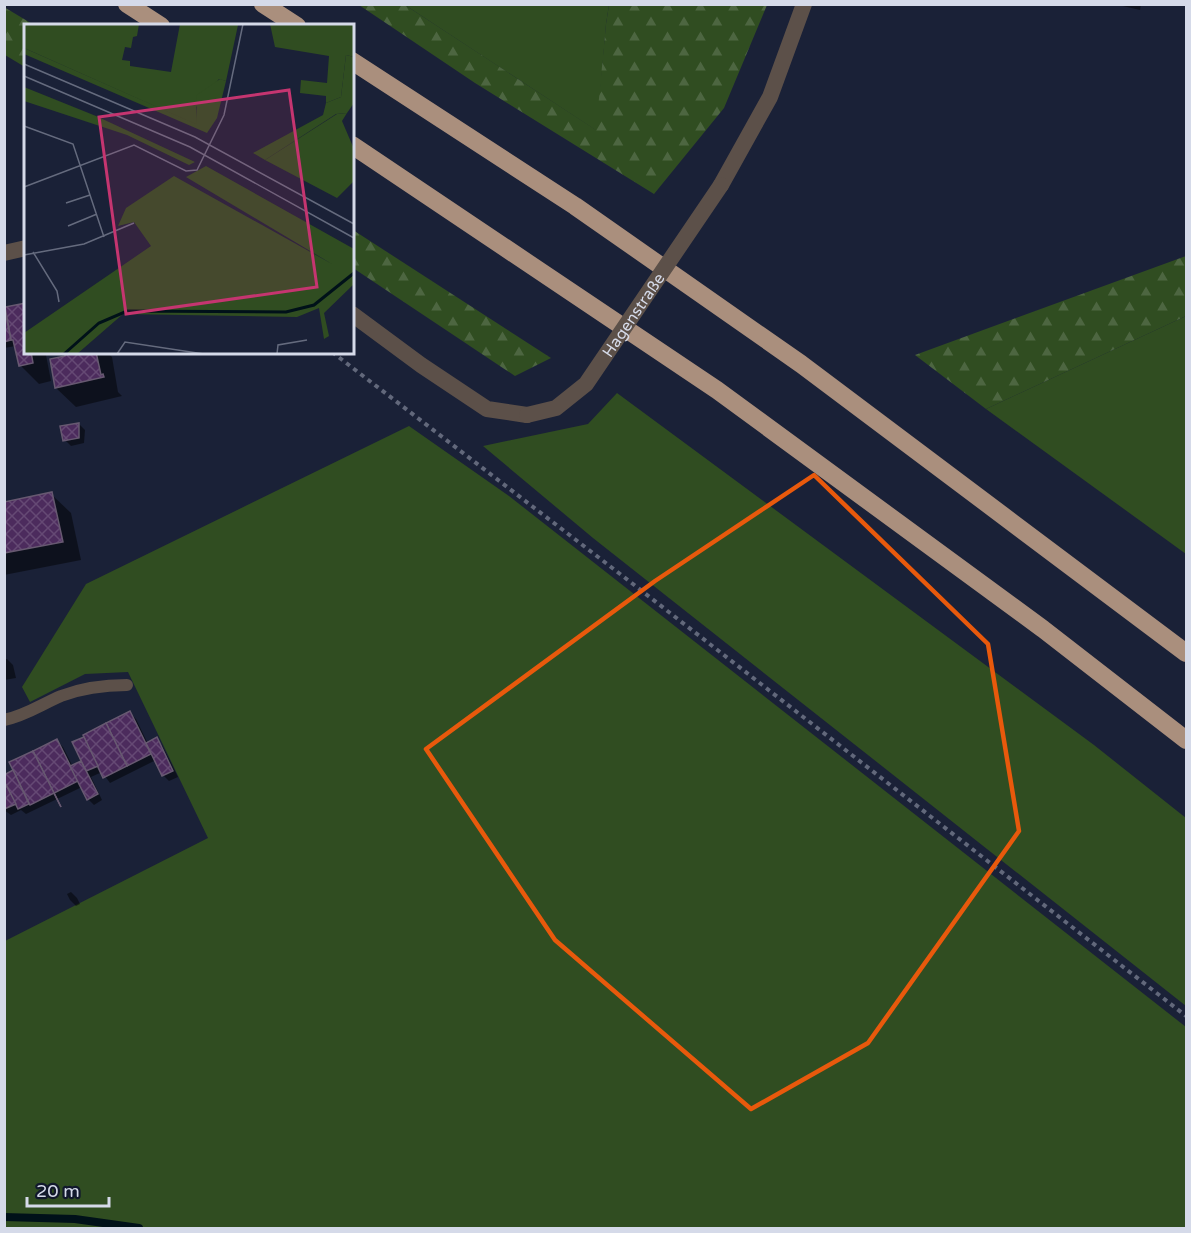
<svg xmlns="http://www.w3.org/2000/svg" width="1191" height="1233" viewBox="0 0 1191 1233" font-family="'Varela Round',sans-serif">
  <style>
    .green { fill: #304d21 }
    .forest { fill: url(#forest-firs) }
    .shadow { fill: #0007 }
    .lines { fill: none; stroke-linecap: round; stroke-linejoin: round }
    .stream { stroke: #001119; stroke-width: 8 }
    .building { fill: url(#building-cross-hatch); stroke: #675971; stroke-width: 1.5 }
    .path { stroke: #62687b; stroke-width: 4; stroke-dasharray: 4.5 4.5; stroke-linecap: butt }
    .service { stroke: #5c5049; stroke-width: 12 }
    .minor { stroke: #5c5049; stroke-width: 16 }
    .motorway { stroke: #aa8f7d; stroke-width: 18 }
    .minor-bridge { stroke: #5c5049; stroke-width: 16 }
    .marked { fill: none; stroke: #e8590c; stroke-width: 4.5; stroke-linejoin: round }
    .labels { text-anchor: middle; stroke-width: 4.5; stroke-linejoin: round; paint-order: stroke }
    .street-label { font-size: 16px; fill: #d5dae9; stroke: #11182c }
    .inset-river { fill: none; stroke: #001119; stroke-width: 3 }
    .inset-road { fill: none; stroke: #656b7e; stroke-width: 1.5 }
    .view { fill: #c53570; fill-opacity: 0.15; stroke: #c53570; stroke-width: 3 }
    .inset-edge { fill: none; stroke: #d5dae9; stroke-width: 3 }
  </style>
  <defs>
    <pattern id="forest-firs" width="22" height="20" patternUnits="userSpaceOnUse" patternTransform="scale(1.5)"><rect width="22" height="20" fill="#304d21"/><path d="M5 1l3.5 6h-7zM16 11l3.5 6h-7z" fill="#4d6641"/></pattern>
    <pattern id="building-cross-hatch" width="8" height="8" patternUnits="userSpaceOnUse" patternTransform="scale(1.5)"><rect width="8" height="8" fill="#4c2b5d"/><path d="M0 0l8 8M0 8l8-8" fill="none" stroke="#654974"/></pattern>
  </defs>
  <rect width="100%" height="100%" fill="#1a2137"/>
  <!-- green -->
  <g class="green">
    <path d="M405 5H609L606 24 597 131Z"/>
    <path d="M1186 316V554L986 409Z"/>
    <path d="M617 393 1094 745 1186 818V1006L593 538 483 446 588 424Z"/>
    <path d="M409 426 509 496 1186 1027V1228H5V941L208 838 128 672 85 674 30 702 22 687 86 584Z"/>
  </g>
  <!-- forest -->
  <g class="forest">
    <path d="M359 5H405L596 130 606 24 609 5H767L724 108 654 194 475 83Z"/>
    <path d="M4 7 34 25 26 26 25 67 5 55Z"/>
    <path d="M353 230 551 358 515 376 353 268Z"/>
    <path d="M1186 256V316L986 409 915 355Z"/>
  </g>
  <!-- shadow -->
  <g class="shadow">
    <path d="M1114 4H1141L1140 10Z"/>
    <path d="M26 305V352H61L46 355 51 381 39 384 20 365 16 346 4 348V308Z"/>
    <path d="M66 352H107L112 357 118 392 122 396 76 407 56 388 67 357Z"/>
    <path d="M79 424 85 430 84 443 71 446 65 440Z"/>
    <path d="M51 494 71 513 81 560 4 575V503Z"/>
    <path d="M4 656 5 659H7L13 665 16 678 4 680Z"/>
    <path d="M130 713 136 719 148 744 156 739 162 745 178 777 169 781 163 775 156 760 110 783 102 772 91 777 102 800 94 805 88 799 82 787 26 814 21 810 11 815 4 810V776L57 741 63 747 73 767 83 762Z"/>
    <path d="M71 892 77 898 80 904 76 906 70 900 67 894Z"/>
  </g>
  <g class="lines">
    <!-- stream -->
    <path class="stream" d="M4 1217 75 1219 139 1228"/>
  </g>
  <!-- building -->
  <g class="building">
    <path d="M26 303V352H31L33 363 19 366 13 340H11L5 307Z"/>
    <path d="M4 306 11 340 4 342Z"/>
    <path d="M65 352H96L101 375 103 374 104 377 55 388 50 359 65 356Z"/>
    <path d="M79 423V438L63 441 60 426Z"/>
    <path d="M52 492 63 542 4 553V502Z"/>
    <path d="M130 711 151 754 127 766 106 723Z"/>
    <path d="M106 723 127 766 103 778 83 735Z"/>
    <path d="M84 737 98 766 86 771 72 742Z"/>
    <path d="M157 737 173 771 162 776 146 743Z"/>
    <path d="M57 739 78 781 54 793 61 807 33 751Z"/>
    <path d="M33 751 61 807 54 793 30 805 9 762Z"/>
    <path d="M81 761 98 794 87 800 70 766Z"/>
    <path d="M13 770 29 804 18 809 4 781V775Z"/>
    <path d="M4 781 16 804 4 809Z"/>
  </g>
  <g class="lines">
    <!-- path -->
    <path class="path" d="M332 352 624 577 1186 1016"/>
    <!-- service -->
    <path class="service" d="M4 720C25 716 42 704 61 696 82 688 105 685 127 685"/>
    <!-- minor -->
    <g class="minor">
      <path d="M721 185 770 97 804 4"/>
      <path d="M4 253 26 248"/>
      <path d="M352 314 421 365 487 409 527 415"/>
    </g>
    <!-- motorway -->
    <g class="motorway">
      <path d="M127 4 161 26"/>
      <path d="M263 4 297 26"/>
      <path d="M352 61 575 206 801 364 1186 653"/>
      <path d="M352 145 717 390 1043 629 1186 740"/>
    </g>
    <!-- minor-bridge -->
    <path class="minor-bridge" id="s1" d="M527 415 556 408 586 384 721 185"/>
  </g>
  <!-- marked area -->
  <path class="marked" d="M814 475 988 644 1019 831 868 1043 751 1109 555 940 426 749 655 581Z"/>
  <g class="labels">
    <!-- street labels -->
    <g class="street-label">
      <text dy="6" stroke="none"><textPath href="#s1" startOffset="152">Hagenstraße</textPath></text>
    </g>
  </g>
  <!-- overview -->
  <g transform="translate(24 24)">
    <rect width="330" height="330" fill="#1a2137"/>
    <path d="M0 0H115L113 12 109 13 107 24 101 23 98 36 106 37V42L147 48 156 0 214 1 202 57 195 55 172 83 173 101 0 24ZM246 0H330V33L322 31 317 73 302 79V72L276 69 277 56 303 59 305 32 251 23ZM323 89 318 97 330 125V157L313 174 241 136 313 90ZM182 142 330 225V260L300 289 305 312 300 315 295 284 273 293 99 290 53 330H0V309L127 222 110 198 94 202 102 184 150 152 308 240 162 153Z" fill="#304d21"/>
    <path d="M0 24 172 100 173 71 196 55 202 57 193 94 183 109 0 30ZM322 31 330 33V79L323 89 312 90 241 136 229 129 299 91 302 79 317 73ZM0 63 72 92 171 138 165 141 103 111 0 77Z" fill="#304d21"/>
    <path class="inset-river" d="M40 330 75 299 103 287 262 288 290 281 330 249"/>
    <path class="inset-road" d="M0 40 171 113 330 200M0 52 166 123 330 214M0 102 49 120 80 213M0 163 110 121 162 147 173 146 200 91 219 0M42 179 66 171M44 202 73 190M9 228 33 267 35 278M0 231 60 220 110 199M93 330 101 318 180 330M253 330 254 321 283 316"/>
    <path class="view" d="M265 66 293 263 102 290 75 93Z"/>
    <rect width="330" height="330" class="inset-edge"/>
  </g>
  <!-- border -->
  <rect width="1191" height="1233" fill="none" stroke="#d5dae9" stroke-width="12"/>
  <!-- scale -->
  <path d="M27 1197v9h82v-9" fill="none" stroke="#d5dae9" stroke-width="3"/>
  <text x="36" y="1197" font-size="18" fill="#d5dae9" stroke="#11182c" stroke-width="4.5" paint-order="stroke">20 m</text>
</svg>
